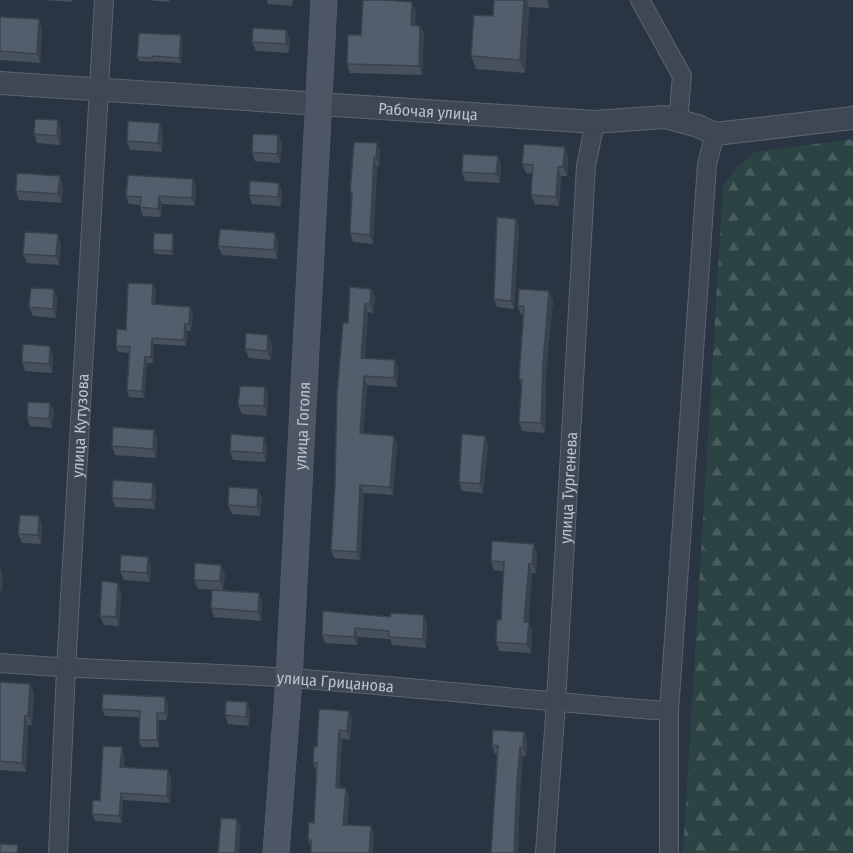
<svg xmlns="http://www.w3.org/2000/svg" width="853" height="853" viewBox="0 0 853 853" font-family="'Fira Sans Condensed',sans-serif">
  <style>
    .forest { fill: url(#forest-firs) }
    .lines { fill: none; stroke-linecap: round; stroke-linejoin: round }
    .minor-casing { stroke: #5c646f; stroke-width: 20 }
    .tertiary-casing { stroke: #5c646f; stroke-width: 24 }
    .secondary-casing { stroke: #5c646f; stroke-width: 27 }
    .minor { stroke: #3e4752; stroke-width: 18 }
    .tertiary { stroke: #3e4752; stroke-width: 22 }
    .secondary { stroke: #4c5664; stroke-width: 26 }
    .wall { fill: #47515d }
    .shaded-wall { fill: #3a424c }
    .building { fill: #535e6c; stroke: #3a424c; stroke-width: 1.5 }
    .labels { text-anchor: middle; stroke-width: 5; stroke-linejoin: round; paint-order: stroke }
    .street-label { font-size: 16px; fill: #bbc2cb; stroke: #222b37 }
  </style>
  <defs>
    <pattern id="forest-firs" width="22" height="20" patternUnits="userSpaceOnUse" patternTransform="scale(1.5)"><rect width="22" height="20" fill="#2c4344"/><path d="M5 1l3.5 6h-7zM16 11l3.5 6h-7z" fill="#495c5e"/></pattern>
  </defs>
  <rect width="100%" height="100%" fill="#293542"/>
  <!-- forest -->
  <path class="forest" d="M853 139V853H683L723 187 736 168 754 152Z"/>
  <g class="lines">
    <!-- minor casing -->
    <g class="minor-casing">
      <g id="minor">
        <path d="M640 0 682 76 678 121"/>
        <path id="s1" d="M0 663C96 671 193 671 290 678 416 687 543 702 669 711"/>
        <path id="s2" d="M58 853 66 669 104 0"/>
        <path id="s3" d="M545 853 556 703 586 166 595 122"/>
        <path d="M669 853V711L707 164 715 134"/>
      </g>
    </g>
    <!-- tertiary casing -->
    <g class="tertiary-casing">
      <g id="tertiary">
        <path id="s4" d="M0 83 595 122 665 117 698 126 715 134 853 118"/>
      </g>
    </g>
    <!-- secondary casing -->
    <g class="secondary-casing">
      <g id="secondary">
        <path id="s5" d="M276 853 289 678 324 0"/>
      </g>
    </g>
    <!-- minor -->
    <use href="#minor" class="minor"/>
    <!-- tertiary -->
    <use href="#tertiary" class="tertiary"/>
    <!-- secondary -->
    <use href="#secondary" class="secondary"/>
  </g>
  <!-- wall -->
  <g class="wall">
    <path d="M43 0H73L72 2Z"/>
    <path d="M146 0H169V2Z"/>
    <path d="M267 0H293L292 6 268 4Z"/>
    <path d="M494 0H549V8L529 7 525 73 476 69 471 56 493 16Z"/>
    <path d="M416 11 415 25 420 26 424 34 422 75 350 73 347 64 361 35Z"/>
    <path d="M0 17 42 28 40 63 0 60Z"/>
    <path d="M286 30 290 39 289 53 256 51 252 42Z"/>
    <path d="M182 40 181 63 154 61 153 62 139 61 137 57Z"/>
    <path d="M61 129 60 145 37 143 34 134Z"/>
    <path d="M163 132 162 152 130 150 127 141Z"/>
    <path d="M278 135 282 144 280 163 255 161 252 152Z"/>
    <path d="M377 143 380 152 379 167H377L373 244 353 242 350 233 352 196 350 192Z"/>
    <path d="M498 156 501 165 500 183 465 181 462 172Z"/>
    <path d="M568 156 567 176H561L559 206 535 204 531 195 533 174 526 173 522 164Z"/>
    <path d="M60 176 63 185 62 203 19 200 16 191Z"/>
    <path d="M279 183 282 192 281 206 252 204 249 195Z"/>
    <path d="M196 187 195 206 162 204 161 217 143 216 140 207V205L129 204 126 196Z"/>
    <path d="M516 219 519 227 514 309 497 307 494 299Z"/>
    <path d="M275 233 278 242 277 259 222 255 218 246Z"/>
    <path d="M174 238 173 255 155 254 153 250Z"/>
    <path d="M61 243 59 265 27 263 23 254Z"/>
    <path d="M54 289 57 298 56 318 33 316 29 307Z"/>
    <path d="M371 289 375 297 373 313 368 312 365 358 398 368 397 387 367 385 363 433 394 436 397 444 393 495 364 493 360 560 334 558 331 550 348 323Z"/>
    <path d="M156 291 155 304 190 307 193 313 191 331H187L186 346 154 344 153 363H147L144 398 129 397 127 390 129 353 118 352 116 346 126 330Z"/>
    <path d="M553 300 546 373 545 433 522 431 519 422 522 387 519 379 523 315H521L518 306Z"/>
    <path d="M272 344 271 360 249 358 245 349Z"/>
    <path d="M53 355 52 373 25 371 22 362Z"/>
    <path d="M265 387 268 396 267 416 242 414 238 405Z"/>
    <path d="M50 403 54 412 52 428 30 426 27 417Z"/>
    <path d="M154 430 157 439 156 458 115 455 112 446Z"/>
    <path d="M264 437 267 446 266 462 233 460 230 451Z"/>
    <path d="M488 445 483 493 462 491 459 482Z"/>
    <path d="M153 483 156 492 155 509 115 507 112 498Z"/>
    <path d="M258 489 262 498 260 516 232 514 228 505Z"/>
    <path d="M42 525 41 544 22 543 18 534Z"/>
    <path d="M537 553 536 573H532L528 622 532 631 531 653 499 651 496 642 501 620 504 571 494 570 491 561Z"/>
    <path d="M221 565 225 574 223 590 198 589 194 580Z"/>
    <path d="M151 566 150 582 124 580 120 571Z"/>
    <path d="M118 583 121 592 119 626 104 625 100 616Z"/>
    <path d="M259 593 262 602 261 621 214 617 211 608Z"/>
    <path d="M424 615 427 624 426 648 392 645 390 639 358 637 357 645 325 643 322 635 390 617Z"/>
    <path d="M0 682 34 693 32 725H28L26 772 0 770Z"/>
    <path d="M165 697 168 703 167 720H159V747H141L139 740 140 717 105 716 102 709Z"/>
    <path d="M247 702 250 711 249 726 228 724 225 715Z"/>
    <path d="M349 711 352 720 350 740 342 739 339 788 349 797 347 825 371 826 374 835 311 847 308 840 314 823 316 772 313 763 317 747Z"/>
    <path d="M524 732 527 741 526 757 523 756 520 790 518 853H491L497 755 495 754 492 745Z"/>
    <path d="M124 755V767L171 777 170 803 123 800 122 823 95 821 92 814Z"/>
  </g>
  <!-- shaded-wall -->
  <g class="shaded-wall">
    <path d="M524 0H527L529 7 525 73 520 60Z"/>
    <path d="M546 0H549V8Z"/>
    <path d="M412 2 416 11 414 34 411 25Z"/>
    <path d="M39 19 42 28 40 63 37 54Z"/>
    <path d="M420 26 424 34 422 75 419 66Z"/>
    <path d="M286 30 290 39 289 53 286 44Z"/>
    <path d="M181 35 182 40 181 63 179 58Z"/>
    <path d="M58 120 61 129 60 145 57 136Z"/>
    <path d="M160 123 163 132 162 152 158 143Z"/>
    <path d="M278 135 282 144 280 163 277 154Z"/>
    <path d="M377 143 380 152 379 167 376 158Z"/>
    <path d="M565 147 568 156 567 176 563 167Z"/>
    <path d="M498 156 501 165 500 183 496 174Z"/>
    <path d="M374 158 377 167 373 244 370 235Z"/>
    <path d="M558 167 561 176 559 206 556 197Z"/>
    <path d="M60 176 63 185 62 203 58 194Z"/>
    <path d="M193 179 196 187 195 206 192 198Z"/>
    <path d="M279 183 282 192 281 206 278 197Z"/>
    <path d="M159 196 162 204 161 217 158 209Z"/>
    <path d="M516 219 519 227 514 309 511 301Z"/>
    <path d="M275 233 278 242 277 259 274 250Z"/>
    <path d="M58 234 61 243 59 265 56 256Z"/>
    <path d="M173 234 174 238 173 255 172 251Z"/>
    <path d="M153 284 156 291 154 310 152 304Z"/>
    <path d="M54 289 57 298 56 318 53 309Z"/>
    <path d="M371 289 375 297 373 313 370 304Z"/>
    <path d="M549 291 553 300 546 373 545 433 541 423 543 363Z"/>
    <path d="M365 304 368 312 364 366 361 358Z"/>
    <path d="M190 307 193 313 191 331 189 324Z"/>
    <path d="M185 324 187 331 186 346 184 340Z"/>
    <path d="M268 335 272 344 271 360 267 351Z"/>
    <path d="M152 338 154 344 153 363 151 357Z"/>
    <path d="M50 346 53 355 52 373 49 364Z"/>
    <path d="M145 357 147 363 144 398 142 391Z"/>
    <path d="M395 360 398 368 397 387 394 378Z"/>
    <path d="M364 376 367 385 363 441 360 433Z"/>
    <path d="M265 387 268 396 267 416 264 406Z"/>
    <path d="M50 403 54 412 52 428 49 419Z"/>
    <path d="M154 430 157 439 156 458 153 449Z"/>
    <path d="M394 436 397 444 393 495 390 487Z"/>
    <path d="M485 436 488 445 483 493 480 484Z"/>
    <path d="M264 437 267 446 266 462 263 453Z"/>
    <path d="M153 483 156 492 155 509 152 500Z"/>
    <path d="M360 485 364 493 360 560 357 552Z"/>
    <path d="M258 489 262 498 260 516 257 507Z"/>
    <path d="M39 516 42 525 41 544 38 535Z"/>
    <path d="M534 544 537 553 536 573 532 564Z"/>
    <path d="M148 557 151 566 150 582 147 573Z"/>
    <path d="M529 564 532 573 528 631 524 622Z"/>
    <path d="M221 565 225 574 223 590 220 581Z"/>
    <path d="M0 567 3 576 2 594 0 589Z"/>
    <path d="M118 583 121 592 119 626 116 617Z"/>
    <path d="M259 593 262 602 261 621 258 612Z"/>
    <path d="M424 615 427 624 426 648 423 639Z"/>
    <path d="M529 622 532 631 531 653 527 644Z"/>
    <path d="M355 628 358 637 357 645 354 637Z"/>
    <path d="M30 684 34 693 32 725 28 716Z"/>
    <path d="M165 697 168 703 167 720 165 713Z"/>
    <path d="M247 702 250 711 249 726 246 717Z"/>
    <path d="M349 711 352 720 350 740 347 731Z"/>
    <path d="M157 713 159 720V747L157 740Z"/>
    <path d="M25 716 28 725 26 772 22 763Z"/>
    <path d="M339 730 342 739 339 796 336 788Z"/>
    <path d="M524 732 527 741 526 757 523 748Z"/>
    <path d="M122 747 124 755 123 774 120 767Z"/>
    <path d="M520 747 523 756 520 790 518 853H514L517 781Z"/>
    <path d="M168 770 171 777 170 803 167 796Z"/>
    <path d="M346 788 349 797 346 833 343 825Z"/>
    <path d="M121 793 123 800 122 823 119 816Z"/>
    <path d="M237 819 241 828 239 853H235Z"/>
    <path d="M371 826 374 835 373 853H369Z"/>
  </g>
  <!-- building -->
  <g class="building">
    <path d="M363 0H385L412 2 411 25 420 26 419 66 347 64 348 35H361Z"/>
    <path d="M494 0H524L520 60 471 56 474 15 493 16Z"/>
    <path d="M0 17 39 19 37 54 0 51Z"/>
    <path d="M253 28 286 30V44L252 42Z"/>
    <path d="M139 33 181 35 179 58 152 56V58L137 57Z"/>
    <path d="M35 119 58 120 57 136 34 134Z"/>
    <path d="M128 121 160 123 158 143 127 141Z"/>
    <path d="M253 134 278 135 277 154 252 152Z"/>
    <path d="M354 142 377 143 376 158H374L370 235 350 233 352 192H350Z"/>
    <path d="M524 144 565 147 563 167H558L556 197 531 195 533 165 522 164Z"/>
    <path d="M463 154 498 156 496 174 462 172Z"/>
    <path d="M17 173 60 176 58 194 16 191Z"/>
    <path d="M128 175 193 179 192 198 159 196 158 209 140 207 141 197 126 196Z"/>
    <path d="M250 181 279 183 278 197 249 195Z"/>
    <path d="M497 217 516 219 511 301 494 299Z"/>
    <path d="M220 229 275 233 274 250 218 246Z"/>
    <path d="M25 232 58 234 56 256 23 254Z"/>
    <path d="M154 233 173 234 172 251 153 250Z"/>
    <path d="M128 283 153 284 152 304 190 307 189 324H185L184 340 152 338 151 357H145L142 391 127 390 130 347 116 346 117 329 126 330Z"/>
    <path d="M350 287 371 289 370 304H365L361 358 395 360 394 378 364 376 360 433 394 436 390 487 360 485 357 552 331 550 335 483 337 393 343 323H348Z"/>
    <path d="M31 288 54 289 53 309 29 307Z"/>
    <path d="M519 289 549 291 543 363 541 423 519 422 522 380 519 379 524 306H518Z"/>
    <path d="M246 333 268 335 267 351 245 349Z"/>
    <path d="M23 344 50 346 49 364 22 362Z"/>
    <path d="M240 386 265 387 264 406 238 405Z"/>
    <path d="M28 402 50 403 49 419 27 417Z"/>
    <path d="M113 427 154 430 153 449 112 446Z"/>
    <path d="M231 434 264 437 263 453 230 451Z"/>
    <path d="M462 434 485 436 480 484 459 482Z"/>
    <path d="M113 480 153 483 152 500 112 498Z"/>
    <path d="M229 487 258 489 257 507 228 505Z"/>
    <path d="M20 515 39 516 38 535 18 534Z"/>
    <path d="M492 541 534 544 532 564H529L524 622H529L527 644 496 642 497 620H501L504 562 491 561Z"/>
    <path d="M121 555 148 557 147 573 120 571Z"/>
    <path d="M195 563 221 565 220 581 194 580Z"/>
    <path d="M102 581 118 583 116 617 100 616Z"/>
    <path d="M212 590 259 593 258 612 211 608Z"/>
    <path d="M323 611 390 617 391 613 424 615 423 639 389 637V631L355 628 354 637 322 635Z"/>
    <path d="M0 682 30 684 28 716H25L22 763 0 761Z"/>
    <path d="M103 694 165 697V713H157V740H139L140 711 102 709Z"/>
    <path d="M226 701 247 702 246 717 225 715Z"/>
    <path d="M319 709 349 711 347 731 339 730 336 788H346L343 825 371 826 369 853H311V840H308L309 822 314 823 317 763H313L314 746 317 747Z"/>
    <path d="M493 730 524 732 523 748 520 747 517 781 514 853H491L498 746 492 745Z"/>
    <path d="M103 746 122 747 120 767 168 770 167 796 121 793 119 816 92 814 93 800 100 801Z"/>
    <path d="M221 818 237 819 235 853H218Z"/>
    <path d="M0 844 18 845 17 853H0Z"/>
  </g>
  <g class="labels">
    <!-- street labels -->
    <g class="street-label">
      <text dy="6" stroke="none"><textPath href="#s4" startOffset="429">Рабочая улица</textPath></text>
      <text dy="6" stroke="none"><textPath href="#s2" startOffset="428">улица Кутузова</textPath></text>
      <text dy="6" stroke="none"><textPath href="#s5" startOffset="428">улица Гоголя</textPath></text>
      <text dy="6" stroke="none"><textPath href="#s3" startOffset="366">улица Тургенева</textPath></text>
      <text dy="6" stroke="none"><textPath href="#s1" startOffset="336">улица Грицанова</textPath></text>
    </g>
  </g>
</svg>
